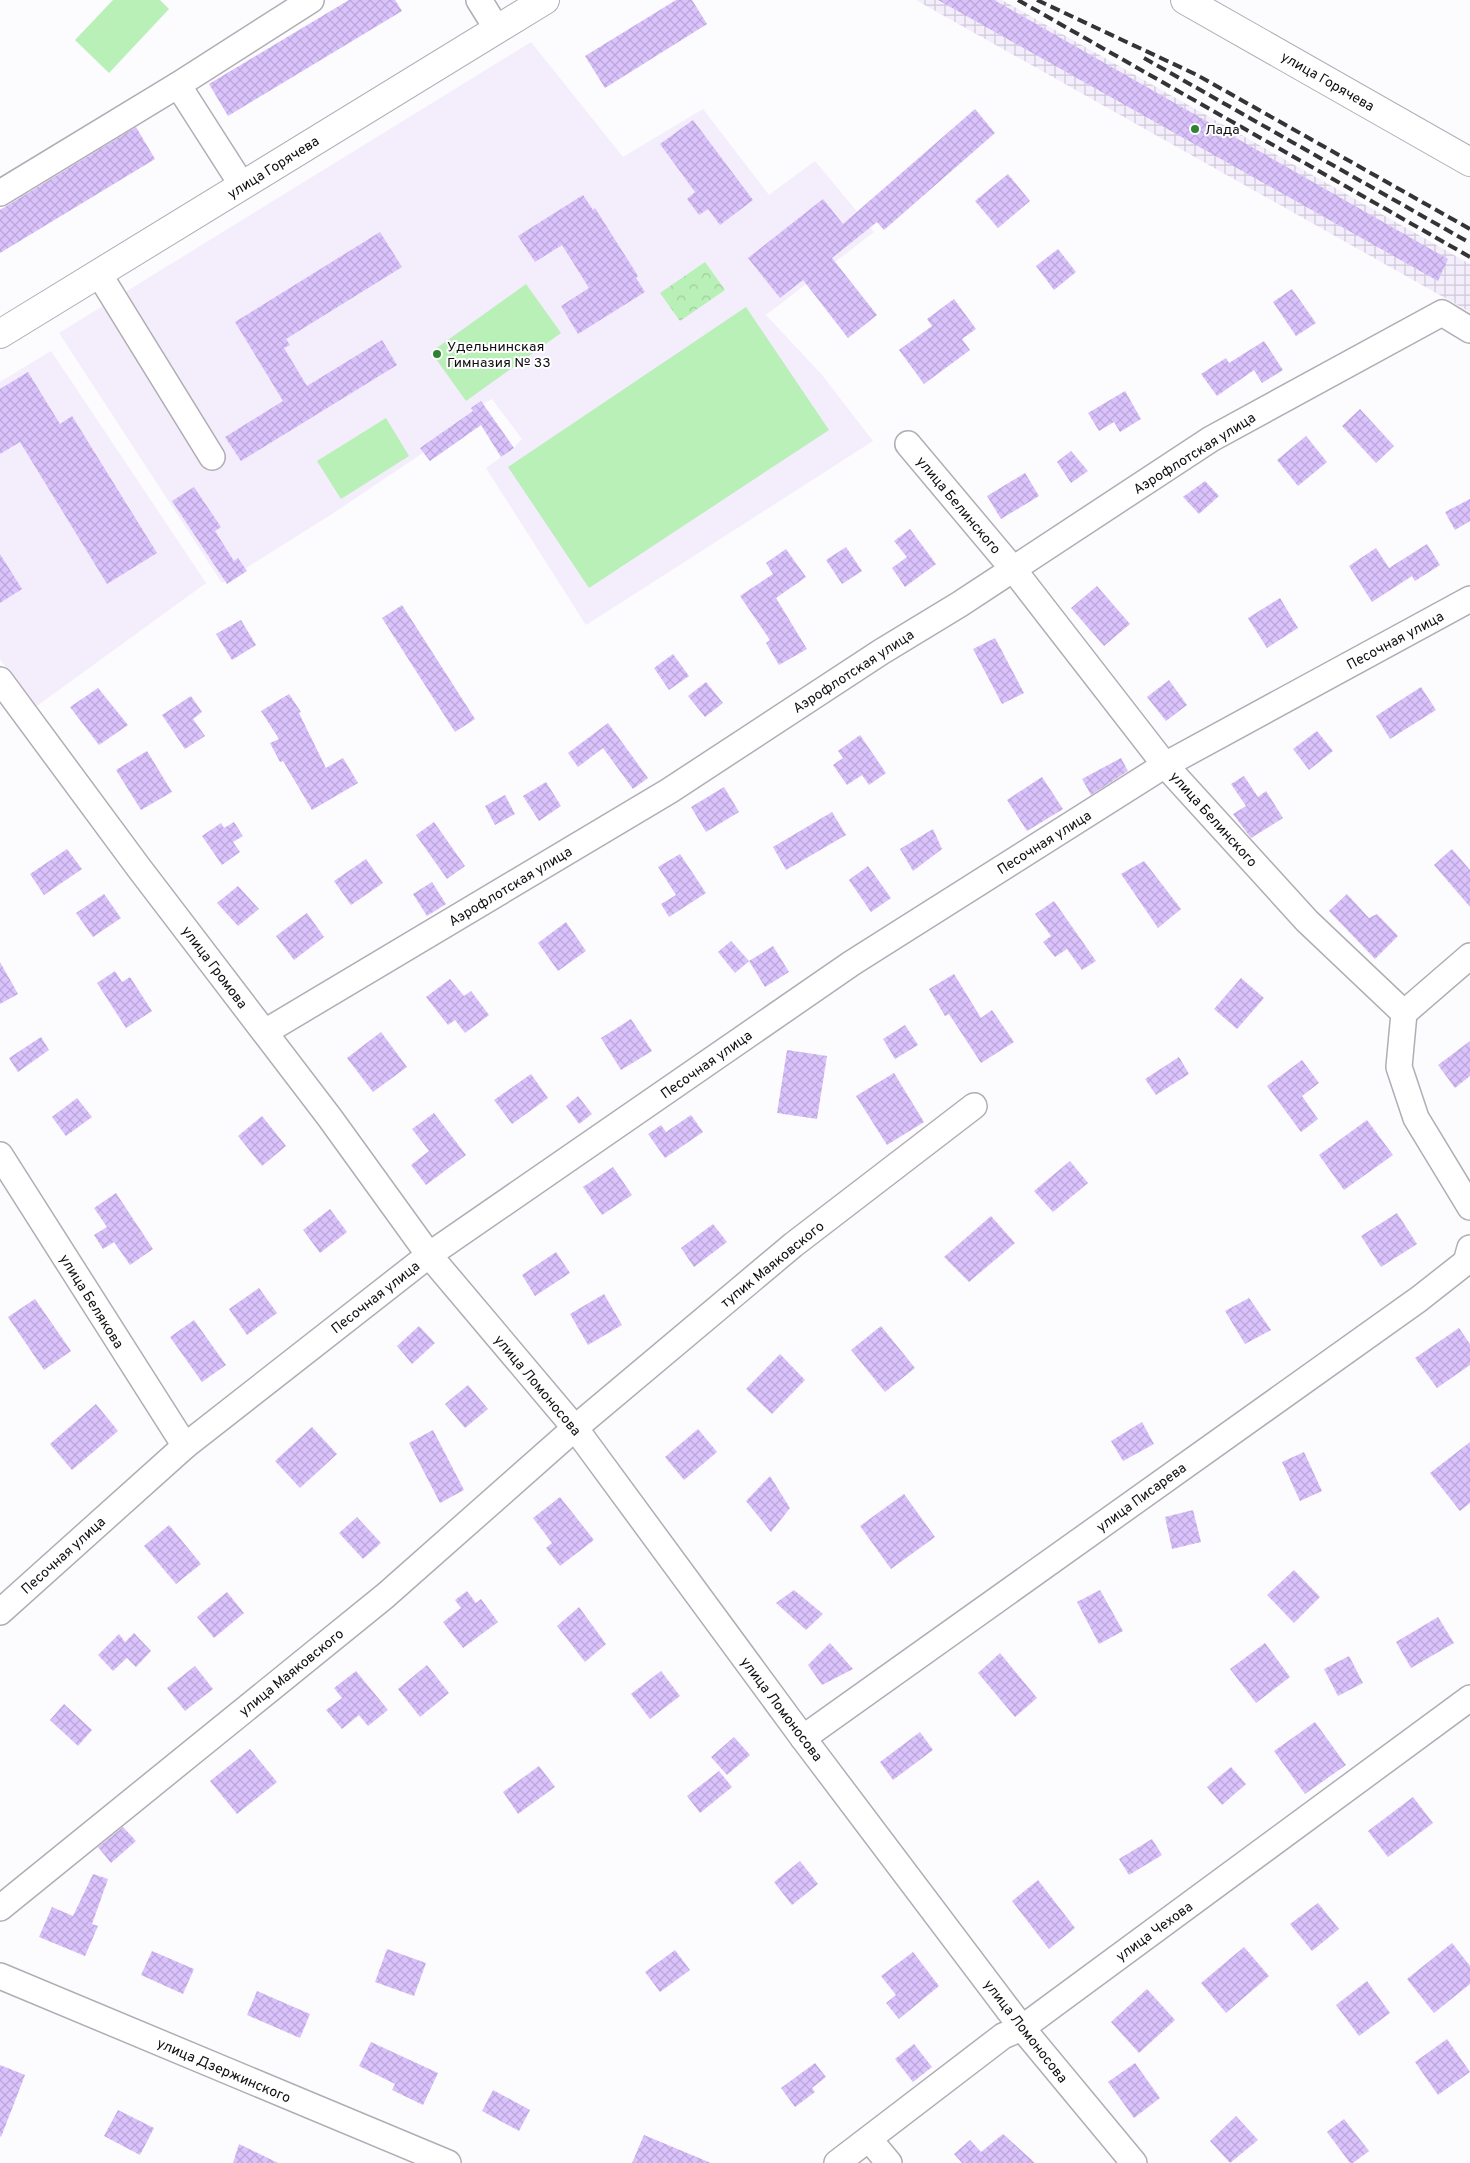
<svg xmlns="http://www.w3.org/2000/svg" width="1470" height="2163" viewBox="0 0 1470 2163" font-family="Overpass,sans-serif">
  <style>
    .built { fill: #f3edfc }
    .industrial { fill: url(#industrial-grid) }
    .grass { fill: #b9f0b7 }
    .park { fill: url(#park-crowns) }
    .building { fill: url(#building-cross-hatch) }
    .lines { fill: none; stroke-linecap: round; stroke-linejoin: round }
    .minor-casing { stroke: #b0adb5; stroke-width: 28 }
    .major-casing { stroke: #b0adb5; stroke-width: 30 }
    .minor { stroke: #fff; stroke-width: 25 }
    .major { stroke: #fff; stroke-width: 28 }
    .rail { stroke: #343336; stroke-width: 4; stroke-dasharray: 10 5; stroke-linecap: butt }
    .poi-dot { fill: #2d8331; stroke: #fff; stroke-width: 2 }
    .labels { text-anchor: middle; stroke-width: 4; stroke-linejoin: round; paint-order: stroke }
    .street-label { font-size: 14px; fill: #0f0e11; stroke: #fff }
    .poi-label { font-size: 14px; fill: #0f0e11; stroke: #fff; text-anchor: start }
  </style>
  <defs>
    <pattern id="industrial-grid" width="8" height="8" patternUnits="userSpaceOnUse" patternTransform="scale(1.25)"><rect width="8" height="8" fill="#f3edfc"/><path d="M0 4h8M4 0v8" fill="none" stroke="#cfcad7"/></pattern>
    <pattern id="park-crowns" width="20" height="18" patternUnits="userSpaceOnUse" patternTransform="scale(1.25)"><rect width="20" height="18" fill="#b9f0b7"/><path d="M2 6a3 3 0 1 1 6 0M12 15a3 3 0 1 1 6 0" fill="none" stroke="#9ecd9c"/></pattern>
    <pattern id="building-cross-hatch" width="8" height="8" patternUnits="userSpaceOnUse" patternTransform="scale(1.25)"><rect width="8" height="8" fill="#dac2fc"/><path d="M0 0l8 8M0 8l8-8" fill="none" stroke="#baa6d7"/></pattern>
  </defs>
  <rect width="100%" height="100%" fill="#fcfbfe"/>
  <!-- built -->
  <g class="built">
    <path d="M531 42 623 157 703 109 769 195 815 161 874 232 766 315 822 375 873 441 586 625 486 468 514 448 522 439 492 399 483 404 424 452 332 514 222 583 59 333Z"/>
    <path d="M51 351 206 583 34 708 0 659V382Z"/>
  </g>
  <!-- industrial -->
  <path class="industrial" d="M916 0H1002L1470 264V312Z"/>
  <!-- grass -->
  <g class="grass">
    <path d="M113 0H160L169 9 109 73 75 40Z"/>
    <path d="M526 284 561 333 466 401 431 352Z"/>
    <path d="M746 307 829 430 589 588 508 467Z"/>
    <path d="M386 418 409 456 341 499 317 461Z"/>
  </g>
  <!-- park -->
  <path class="park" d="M705 262 725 290 680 321 660 293Z"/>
  <!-- building -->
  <g class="building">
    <path d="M349 0H395L402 11 228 116 209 84Z"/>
    <path d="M676 0H692L707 24 605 88 585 56Z"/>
    <path d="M938 0H994L1448 259 1438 281Z"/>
    <path d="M975 109 995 133 884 230 877 222 832 258 877 315 848 338 803 280 780 298 748 258 823 199 843 224Z"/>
    <path d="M693 120 753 200 720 225 708 209 699 215 687 199 695 192 660 144Z"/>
    <path d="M136 127 155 159 0 253V210Z"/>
    <path d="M1008 174 1030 201 998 228 975 201Z"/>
    <path d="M583 195 593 210 595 208 638 276 636 278 645 292 578 334 561 306 589 288 562 245 535 262 518 236Z"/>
    <path d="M380 232 402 267 286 339 290 345 284 348 307 386 382 340 397 365 241 461 225 437 283 401 235 322Z"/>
    <path d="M1058 249 1076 272 1054 290 1036 266Z"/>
    <path d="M1292 289 1316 323 1296 336 1273 302Z"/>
    <path d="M954 299 976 329 962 339 970 350 924 384 899 350 932 326 927 319Z"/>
    <path d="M1264 341 1283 370 1262 383 1254 370 1217 396 1201 374 1226 358 1229 363Z"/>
    <path d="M28 372 60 424 72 416 157 553 107 584 20 442 0 454V389Z"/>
    <path d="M1125 391 1141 419 1120 432 1114 422 1099 431 1088 413Z"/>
    <path d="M481 401 514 448 501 457 481 425 430 461 420 448 473 411 471 408Z"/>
    <path d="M1360 409 1394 446 1376 463 1342 426Z"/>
    <path d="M1306 436 1327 462 1298 486 1277 460Z"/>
    <path d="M1071 451 1088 471 1071 483 1057 462Z"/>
    <path d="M1025 473 1039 496 1001 519 987 496Z"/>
    <path d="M1205 481 1219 496 1199 514 1183 497Z"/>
    <path d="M194 487 221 527 215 531 234 561 238 558 247 571 227 584 172 501Z"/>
    <path d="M1470 499V521L1455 530 1445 512Z"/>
    <path d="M910 529 936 564 905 587 892 568 907 557 894 541Z"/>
    <path d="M1427 544 1440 565 1415 581 1412 576 1372 602 1349 566 1376 548 1389 568Z"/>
    <path d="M846 547 862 571 842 584 826 560Z"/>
    <path d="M786 549 806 577 776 598 807 649 779 665 766 643 770 640 740 596 773 574 766 563Z"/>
    <path d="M0 554 22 589 0 603Z"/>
    <path d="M1097 586 1130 624 1104 646 1071 608Z"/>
    <path d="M1280 598 1298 628 1267 648 1248 618Z"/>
    <path d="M402 605 475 719 455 732 382 618Z"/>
    <path d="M241 620 256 645 232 660 216 634Z"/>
    <path d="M995 638 1024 693 1002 704 973 649Z"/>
    <path d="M673 654 689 676 669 690 654 668Z"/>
    <path d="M1169 680 1187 705 1166 721 1147 697Z"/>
    <path d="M706 682 723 703 705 717 688 696Z"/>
    <path d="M1421 687 1436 710 1390 739 1376 716Z"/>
    <path d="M98 688 128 725 99 745 70 707Z"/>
    <path d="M289 694 301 712 299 713 326 768 343 758 358 783 312 810 283 761 280 762 270 743 279 739 261 711Z"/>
    <path d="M191 696 202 712 193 719 205 736 185 749 162 715Z"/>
    <path d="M608 723 648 778 633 789 603 748 578 767 568 753Z"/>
    <path d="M1317 731 1333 751 1309 770 1293 749Z"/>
    <path d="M860 735 886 773 869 785 862 775 847 785 833 765 843 758 838 751Z"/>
    <path d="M147 751 172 792 141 810 116 770Z"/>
    <path d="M1121 758 1128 771 1091 795 1082 779Z"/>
    <path d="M1244 776 1258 797 1266 791 1283 818 1251 838 1233 814 1246 806 1231 784Z"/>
    <path d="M1042 777 1063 809 1027 831 1007 800Z"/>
    <path d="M546 782 561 806 539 821 523 796Z"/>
    <path d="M724 787 739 812 706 832 691 807Z"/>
    <path d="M505 795 515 814 495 825 485 806Z"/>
    <path d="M832 812 846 835 786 870 773 847Z"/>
    <path d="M234 822 243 836 233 842 240 852 222 865 202 836 221 823 224 828Z"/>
    <path d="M434 822 465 866 447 879 416 835Z"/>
    <path d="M933 829 942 849 913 871 900 849Z"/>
    <path d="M67 849 82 869 44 895 30 874Z"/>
    <path d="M1452 849 1470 870V907L1434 865Z"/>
    <path d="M680 854 706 893 669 917 661 904 676 895 658 867Z"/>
    <path d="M366 859 383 883 351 905 334 881Z"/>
    <path d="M1144 861 1181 909 1158 928 1121 874Z"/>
    <path d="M868 866 891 898 871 912 849 880Z"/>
    <path d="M432 882 446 904 427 916 413 894Z"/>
    <path d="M238 886 259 909 238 926 217 903Z"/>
    <path d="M104 894 121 918 93 937 76 913Z"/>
    <path d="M1347 894 1369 918 1377 914 1398 936 1375 959 1329 911Z"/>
    <path d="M1054 901 1096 961 1082 970 1067 949 1055 957 1043 942 1051 936 1035 914Z"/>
    <path d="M307 913 324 937 294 960 276 936Z"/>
    <path d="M566 922 586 951 558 971 538 943Z"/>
    <path d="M731 941 749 961 735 973 718 952Z"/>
    <path d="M773 946 789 972 765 987 749 961Z"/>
    <path d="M0 962 18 994 0 1004Z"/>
    <path d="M115 971 122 982 130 977 152 1011 126 1028 97 983Z"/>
    <path d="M954 974 981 1018 992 1010 1014 1042 981 1063 949 1014 945 1016 929 989Z"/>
    <path d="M1241 978 1264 998 1237 1029 1214 1009Z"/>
    <path d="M450 979 464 996 471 991 489 1015 465 1033 455 1020 448 1025 426 997Z"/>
    <path d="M631 1019 652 1051 621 1070 601 1038Z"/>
    <path d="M905 1025 918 1045 895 1059 883 1039Z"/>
    <path d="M381 1032 407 1067 373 1092 347 1058Z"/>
    <path d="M41 1037 49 1050 18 1072 9 1058Z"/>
    <path d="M1470 1041V1076L1455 1088 1438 1065Z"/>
    <path d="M787 1050 827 1056 817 1119 777 1113Z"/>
    <path d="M1179 1057 1189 1074 1156 1095 1145 1079Z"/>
    <path d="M1302 1060 1319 1083 1302 1096 1318 1119 1301 1132 1267 1086Z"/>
    <path d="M894 1073 924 1122 887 1145 856 1096Z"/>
    <path d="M531 1074 548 1098 512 1124 494 1100Z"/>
    <path d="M578 1096 592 1114 579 1124 566 1106Z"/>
    <path d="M77 1098 92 1117 66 1136 52 1117Z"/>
    <path d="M434 1113 466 1155 426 1185 411 1165 429 1151 412 1129Z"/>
    <path d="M691 1115 703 1132 665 1158 648 1134 661 1125 666 1132Z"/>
    <path d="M262 1116 286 1146 262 1166 238 1136Z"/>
    <path d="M1367 1120 1393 1155 1344 1190 1319 1155Z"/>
    <path d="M1070 1161 1088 1183 1053 1212 1034 1191Z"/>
    <path d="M613 1167 632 1195 602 1215 583 1187Z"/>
    <path d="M116 1193 153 1249 130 1265 114 1242 103 1249 94 1235 107 1227 94 1208Z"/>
    <path d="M330 1209 347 1232 320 1253 303 1230Z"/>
    <path d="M1397 1213 1417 1244 1381 1267 1361 1236Z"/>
    <path d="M991 1216 1015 1243 969 1282 944 1257Z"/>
    <path d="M713 1224 727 1242 694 1267 681 1248Z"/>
    <path d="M556 1252 570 1273 535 1296 522 1275Z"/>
    <path d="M259 1288 277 1313 247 1335 229 1309Z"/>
    <path d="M604 1294 622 1325 588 1345 570 1314Z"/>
    <path d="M1249 1298 1271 1330 1245 1344 1225 1311Z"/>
    <path d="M35 1299 71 1351 44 1370 8 1317Z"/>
    <path d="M194 1320 226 1365 202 1382 170 1337Z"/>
    <path d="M419 1326 435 1343 412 1364 397 1346Z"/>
    <path d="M881 1326 915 1368 885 1392 851 1350Z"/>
    <path d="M1459 1328 1470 1344V1365L1437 1388 1415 1358Z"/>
    <path d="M780 1354 805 1380 772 1414 746 1389Z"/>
    <path d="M468 1385 488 1409 465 1428 445 1404Z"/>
    <path d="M96 1404 118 1431 72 1470 50 1444Z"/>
    <path d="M1142 1422 1154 1444 1123 1461 1111 1441Z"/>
    <path d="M312 1427 337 1454 300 1488 275 1461Z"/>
    <path d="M698 1429 717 1452 684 1480 665 1457Z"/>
    <path d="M433 1430 464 1490 440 1503 409 1443Z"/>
    <path d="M1470 1442V1503L1460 1511 1430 1473Z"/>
    <path d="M1304 1452 1322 1491 1300 1501 1282 1462Z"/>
    <path d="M770 1476 790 1508 771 1532 746 1501Z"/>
    <path d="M904 1494 935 1537 891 1569 860 1526Z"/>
    <path d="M560 1497 594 1540 560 1566 546 1548 552 1543 533 1518Z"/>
    <path d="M1193 1510 1201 1542 1172 1549 1165 1517Z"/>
    <path d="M357 1517 381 1543 363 1559 339 1533Z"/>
    <path d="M169 1525 201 1564 176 1584 144 1546Z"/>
    <path d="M1294 1570 1320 1597 1294 1623 1267 1595Z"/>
    <path d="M794 1590 823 1614 806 1630 776 1603Z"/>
    <path d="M1100 1590 1123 1631 1099 1644 1077 1602Z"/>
    <path d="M467 1591 476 1603 481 1599 498 1622 463 1648 443 1622 461 1608 455 1600Z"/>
    <path d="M227 1592 244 1613 214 1638 197 1617Z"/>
    <path d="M579 1607 606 1644 585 1662 557 1626Z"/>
    <path d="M1438 1617 1454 1643 1411 1668 1396 1642Z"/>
    <path d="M134 1633 151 1651 136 1667 127 1658 113 1671 98 1655 119 1634 125 1642Z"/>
    <path d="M830 1643 853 1669 822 1685 808 1665Z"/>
    <path d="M1265 1643 1290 1677 1256 1703 1230 1669Z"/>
    <path d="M1000 1653 1037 1698 1015 1717 978 1673Z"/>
    <path d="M1349 1656 1363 1683 1338 1696 1324 1669Z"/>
    <path d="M427 1665 449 1693 420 1717 398 1689Z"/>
    <path d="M195 1666 213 1689 185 1711 167 1688Z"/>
    <path d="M356 1671 388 1710 368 1726 359 1715 342 1729 326 1710 342 1698 334 1688Z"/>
    <path d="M661 1671 680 1696 650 1719 631 1694Z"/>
    <path d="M64 1704 92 1730 78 1746 50 1720Z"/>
    <path d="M1315 1722 1346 1765 1305 1794 1274 1751Z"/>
    <path d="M920 1732 933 1750 893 1780 880 1762Z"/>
    <path d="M734 1737 750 1755 727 1775 711 1757Z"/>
    <path d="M250 1749 277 1782 237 1814 210 1781Z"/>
    <path d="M539 1766 555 1787 518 1814 503 1792Z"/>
    <path d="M1231 1767 1246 1784 1222 1805 1207 1787Z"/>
    <path d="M719 1771 732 1787 700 1813 687 1796Z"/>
    <path d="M1413 1797 1433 1823 1388 1857 1368 1831Z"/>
    <path d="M123 1827 136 1841 111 1863 98 1847Z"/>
    <path d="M1152 1839 1162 1855 1129 1875 1119 1859Z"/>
    <path d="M800 1861 818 1884 792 1905 774 1882Z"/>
    <path d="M93 1874 108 1879 92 1924 98 1926 85 1956 39 1937 52 1907 73 1916Z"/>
    <path d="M1038 1880 1075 1928 1049 1949 1012 1901Z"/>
    <path d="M1318 1903 1339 1929 1312 1951 1290 1924Z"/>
    <path d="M1452 1943 1470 1966V1984L1434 2013 1407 1979Z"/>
    <path d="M1244 1947 1269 1976 1226 2013 1201 1983Z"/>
    <path d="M387 1949 426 1963 414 1996 375 1982Z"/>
    <path d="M675 1950 690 1970 660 1992 645 1972Z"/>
    <path d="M152 1951 194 1969 183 1994 141 1975Z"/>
    <path d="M913 1952 939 1986 899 2019 886 2003 896 1995 881 1976Z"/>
    <path d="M1367 1981 1390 2013 1359 2036 1336 2005Z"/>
    <path d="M1147 1989 1175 2020 1139 2053 1111 2022Z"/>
    <path d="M257 1991 310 2014 300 2038 247 2015Z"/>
    <path d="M1447 2039 1470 2072 1438 2095 1415 2062Z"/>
    <path d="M371 2042 438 2073 423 2105 392 2090 395 2084 359 2066Z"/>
    <path d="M914 2044 932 2067 913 2082 895 2059Z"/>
    <path d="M815 2063 826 2077 812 2088 815 2092 795 2107 781 2088Z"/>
    <path d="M1135 2063 1160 2098 1134 2118 1108 2082Z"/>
    <path d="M0 2065 25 2075 1 2137 0 2136Z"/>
    <path d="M493 2090 530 2110 519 2131 482 2111Z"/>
    <path d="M118 2110 154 2128 140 2155 104 2136Z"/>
    <path d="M1236 2116 1258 2140 1230 2163 1210 2141Z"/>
    <path d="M1344 2119 1369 2151 1353 2163H1350L1327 2132Z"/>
    <path d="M1003 2134 1035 2163H962L954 2154 970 2140 981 2152Z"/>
    <path d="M644 2135 711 2163H632Z"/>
    <path d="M239 2144 278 2163H233Z"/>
  </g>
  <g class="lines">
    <!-- minor casing -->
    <g class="minor-casing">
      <g id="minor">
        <path d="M479 0 497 29"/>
        <path d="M178 85 242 185"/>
        <path d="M0 193 178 85 311 0"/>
        <path d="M99 274 212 457"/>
        <path d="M908 444 1013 569 1165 765 1307 921 1404 1013 1399 1067 1416 1118 1470 1207"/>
        <path d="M0 680 139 868 330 1118 429 1255 575 1428 803 1738 1022 2028 1134 2163"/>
        <path d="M1404 1013 1470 956"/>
        <path d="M265 1032 669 791 881 652 960 604 1211 439 1442 313 1470 330"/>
        <path d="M0 1155 185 1446"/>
        <path d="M0 1612 185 1446 429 1255 852 963 1165 765 1470 599"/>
        <path d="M803 1738 1419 1299 1466 1262 1470 1248"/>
        <path d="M0 1908 385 1596 575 1428 793 1245 974 1106"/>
        <path d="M0 1976 448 2163"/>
        <path d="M869 2139 889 2163"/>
        <path d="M837 2163 1003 2036 1022 2028 1470 1698"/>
      </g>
    </g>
    <!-- major casing -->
    <g class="major-casing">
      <g id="major">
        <path d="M1185 0 1470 162"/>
        <path d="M0 334 545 0"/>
      </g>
    </g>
    <!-- minor -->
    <use href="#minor" class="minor"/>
    <!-- major -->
    <use href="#major" class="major"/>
    <!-- rail -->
    <g class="rail">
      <path d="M1018 0 1470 257"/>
      <path d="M1037 0 1197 75 1470 229"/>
      <path d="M1144 58 1470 243"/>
    </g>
  </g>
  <!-- markers -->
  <g class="poi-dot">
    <circle cx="1195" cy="129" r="5"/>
    <circle cx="437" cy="354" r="5"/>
  </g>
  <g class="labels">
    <!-- street labels -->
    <g class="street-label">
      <text transform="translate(1328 81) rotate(30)" y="5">улица Горячева</text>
      <text transform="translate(273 167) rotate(-32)" y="5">улица Горячева</text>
      <text transform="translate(1194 453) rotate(-32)" y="5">Аэрофлотская улица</text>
      <text transform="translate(959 505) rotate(50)" y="5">улица Белинского</text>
      <text transform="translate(1395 640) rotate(-28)" y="5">Песочная улица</text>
      <text transform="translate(853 671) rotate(-33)" y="5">Аэрофлотская улица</text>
      <text transform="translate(1214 819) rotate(48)" y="5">улица Белинского</text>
      <text transform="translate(1044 842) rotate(-32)" y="5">Песочная улица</text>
      <text transform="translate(510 886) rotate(-31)" y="5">Аэрофлотская улица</text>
      <text transform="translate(215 967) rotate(53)" y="5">улица Громова</text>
      <text transform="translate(706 1064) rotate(-35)" y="5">Песочная улица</text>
      <text transform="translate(772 1264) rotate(-39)" y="5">тупик Маяковского</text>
      <text transform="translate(375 1297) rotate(-38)" y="5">Песочная улица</text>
      <text transform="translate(92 1301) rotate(58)" y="5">улица Белякова</text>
      <text transform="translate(538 1385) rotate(50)" y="5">улица Ломоносова</text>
      <text transform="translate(1141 1497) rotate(-36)" y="5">улица Писарева</text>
      <text transform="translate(63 1555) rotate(-42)" y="5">Песочная улица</text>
      <text transform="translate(291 1672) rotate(-39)" y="5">улица Маяковского</text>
      <text transform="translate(782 1709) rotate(53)" y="5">улица Ломоносова</text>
      <text transform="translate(1154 1931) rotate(-36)" y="5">улица Чехова</text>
      <text transform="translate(1026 2031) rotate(52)" y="5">улица Ломоносова</text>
      <text transform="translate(224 2070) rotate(23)" y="5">улица Дзержинского</text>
    </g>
    <!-- poi labels -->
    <g class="poi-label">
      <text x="1205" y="134">Лада</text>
      <text x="447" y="351">Удельнинская<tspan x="447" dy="16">Гимназия № 33</tspan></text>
    </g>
  </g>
</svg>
